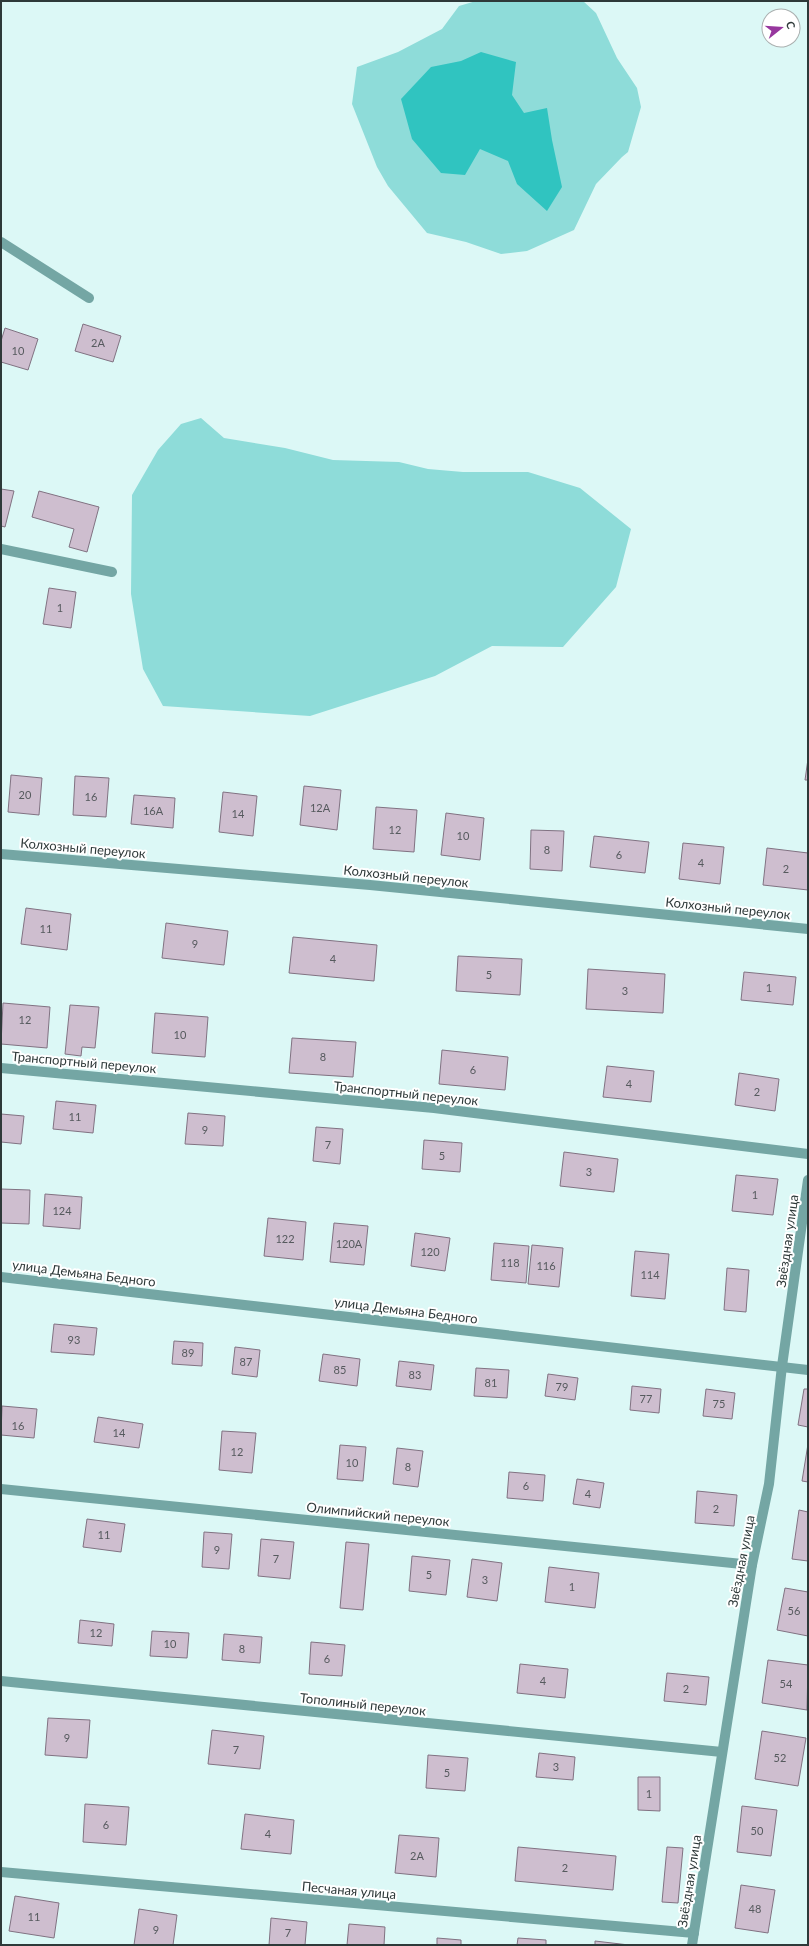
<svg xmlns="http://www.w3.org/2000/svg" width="809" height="1946" viewBox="0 0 809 1946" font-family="Lato,sans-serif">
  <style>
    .green { fill: #8edcd9 }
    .water { fill: #30c4c0 }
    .building { fill: #cebecf; stroke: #817282 }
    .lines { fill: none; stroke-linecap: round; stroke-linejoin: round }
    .street { stroke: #74a6a4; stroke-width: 10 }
    .labels { text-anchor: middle; stroke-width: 4; stroke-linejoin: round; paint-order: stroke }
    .number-label { font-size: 11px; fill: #565a5e }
    .street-label { font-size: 13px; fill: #2e3939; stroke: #fff }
  </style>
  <rect width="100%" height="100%" fill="#dcf8f6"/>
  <!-- green -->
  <g class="green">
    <path d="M476 1H583L596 13 617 58 637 88 641 107 628 152 622 157 596 184 574 230 527 251 501 254 466 242 427 233 388 186 377 167 352 104 357 67 398 52 442 29 459 6Z"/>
    <path d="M201 418 224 438 285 448 333 460 399 462 428 469 463 472H528L580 488 631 529 616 587 563 647 492 646 435 676 310 716 163 706 143 669 131 594 132 495 158 450 181 424Z"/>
  </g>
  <!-- water -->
  <path class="water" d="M481 52 516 62 512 95 524 113 547 108 552 140 562 187 547 211 517 184 508 161 480 149 465 175 441 173 412 139 401 99 431 67 461 61Z"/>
  <!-- building -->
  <g class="building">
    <path d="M83 324 121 336 113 362 75 351Z"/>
    <path d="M5 328 38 339 28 370 1 362V341Z"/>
    <path d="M1 489 14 491 5 527 1 526Z"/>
    <path d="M39 491 99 507 87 552 69 547 74 529 32 517Z"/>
    <path d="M49 588 76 592 71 628 43 624Z"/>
    <path d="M808 759V780H805Z"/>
    <path d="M11 775 42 778 39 815 8 812Z"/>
    <path d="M75 776 109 778 106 817 73 815Z"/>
    <path d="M304 786 341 790 337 830 300 825Z"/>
    <path d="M223 792 257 796 253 836 219 832Z"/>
    <path d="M134 795 175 798 173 828 131 824Z"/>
    <path d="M376 807 417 810 414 852 373 849Z"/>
    <path d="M446 813 484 818 480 860 441 855Z"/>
    <path d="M531 830 564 831 562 871 530 869Z"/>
    <path d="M594 836 649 842 645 873 590 867Z"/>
    <path d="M683 843 724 847 720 884 679 879Z"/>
    <path d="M767 848 808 853V890L763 885Z"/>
    <path d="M26 908 71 914 67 950 21 944Z"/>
    <path d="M166 923 228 931 224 965 162 958Z"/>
    <path d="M293 937 377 945 374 981 289 973Z"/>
    <path d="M458 956 522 959 520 995 456 991Z"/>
    <path d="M588 969 665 974 663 1013 586 1009Z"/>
    <path d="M744 972 796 977 793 1005 741 1000Z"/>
    <path d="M3 1003 50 1007 47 1048 1 1044Z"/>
    <path d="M70 1005 99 1007 95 1048 82 1047 81 1056 65 1054Z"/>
    <path d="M155 1013 208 1017 205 1057 152 1053Z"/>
    <path d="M292 1038 356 1042 353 1077 289 1073Z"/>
    <path d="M442 1050 508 1057 505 1090 439 1084Z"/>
    <path d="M607 1066 654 1071 651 1102 603 1097Z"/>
    <path d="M739 1073 779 1079 775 1111 735 1105Z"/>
    <path d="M56 1101 96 1105 93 1133 53 1129Z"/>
    <path d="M188 1113 225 1116 223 1146 185 1144Z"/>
    <path d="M1 1114 24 1116 21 1144 1 1142Z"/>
    <path d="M316 1127 343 1129 340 1164 313 1161Z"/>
    <path d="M424 1140 462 1143 460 1172 422 1169Z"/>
    <path d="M564 1152 618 1159 614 1192 560 1186Z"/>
    <path d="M736 1175 778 1179 773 1215 732 1211Z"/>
    <path d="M1 1189 30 1190 29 1224 1 1223Z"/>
    <path d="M45 1194 82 1197 80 1229 43 1226Z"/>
    <path d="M268 1218 306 1222 303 1260 264 1256Z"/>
    <path d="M334 1223 368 1226 364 1265 330 1262Z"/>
    <path d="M415 1233 450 1238 445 1271 411 1266Z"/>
    <path d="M494 1243 529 1246 526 1283 491 1280Z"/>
    <path d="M532 1245 563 1248 559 1287 528 1284Z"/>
    <path d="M635 1251 669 1254 665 1299 631 1296Z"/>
    <path d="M727 1268 749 1270 746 1312 724 1310Z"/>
    <path d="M54 1324 97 1328 94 1355 51 1352Z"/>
    <path d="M174 1341 203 1343 202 1366 172 1364Z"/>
    <path d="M235 1347 260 1350 257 1377 232 1374Z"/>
    <path d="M323 1354 360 1359 357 1386 319 1381Z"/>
    <path d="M399 1361 434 1365 431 1390 396 1386Z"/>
    <path d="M476 1368 509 1370 507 1398 474 1396Z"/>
    <path d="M548 1374 578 1378 575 1400 545 1396Z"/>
    <path d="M632 1386 661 1389 659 1413 630 1410Z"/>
    <path d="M706 1389 735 1393 732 1419 703 1416Z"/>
    <path d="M804 1389H808V1427L798 1425Z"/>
    <path d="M2 1406 37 1409 34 1438 1 1435Z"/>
    <path d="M98 1417 143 1424 139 1448 94 1442Z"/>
    <path d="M222 1431 256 1433 252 1473 219 1470Z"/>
    <path d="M808 1444V1482L802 1481Z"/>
    <path d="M340 1445 366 1447 363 1481 337 1479Z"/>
    <path d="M397 1448 423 1451 418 1487 393 1484Z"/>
    <path d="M509 1472 545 1475 543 1501 507 1498Z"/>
    <path d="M577 1479 604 1483 600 1508 573 1504Z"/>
    <path d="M697 1491 737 1495 734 1526 695 1523Z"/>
    <path d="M799 1510 808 1512V1561L792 1559Z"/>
    <path d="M87 1519 125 1524 121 1552 83 1547Z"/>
    <path d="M204 1532 232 1534 229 1569 202 1567Z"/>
    <path d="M261 1539 294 1542 290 1579 258 1576Z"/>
    <path d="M346 1542 369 1544 363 1610 340 1608Z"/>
    <path d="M412 1556 450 1560 446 1595 409 1591Z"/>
    <path d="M472 1559 502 1563 497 1601 467 1597Z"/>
    <path d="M549 1567 599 1573 595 1608 545 1602Z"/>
    <path d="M785 1588 808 1592V1636L777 1630Z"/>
    <path d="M80 1620 114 1624 112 1646 78 1643Z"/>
    <path d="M152 1631 189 1633 187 1658 150 1656Z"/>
    <path d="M224 1634 262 1637 260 1663 222 1660Z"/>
    <path d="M311 1642 345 1645 342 1676 309 1674Z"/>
    <path d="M768 1660 808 1665 807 1710 762 1703Z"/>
    <path d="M520 1664 568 1669 565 1698 517 1693Z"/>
    <path d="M667 1673 709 1677 706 1705 664 1701Z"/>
    <path d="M48 1718 90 1720 87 1758 45 1755Z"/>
    <path d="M212 1730 264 1736 260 1769 208 1764Z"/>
    <path d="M762 1731 806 1738 798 1786 755 1779Z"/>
    <path d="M539 1753 575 1757 573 1780 536 1777Z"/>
    <path d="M428 1755 468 1758 465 1791 426 1788Z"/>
    <path d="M638 1777H660V1811L638 1810Z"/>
    <path d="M85 1804 129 1807 126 1845 83 1842Z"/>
    <path d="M742 1806 777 1810 771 1856 737 1852Z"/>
    <path d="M245 1814 294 1820 291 1854 241 1849Z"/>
    <path d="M399 1835 439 1838 436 1877 395 1873Z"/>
    <path d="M518 1847 616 1856 613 1890 515 1881Z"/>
    <path d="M667 1847 683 1848 678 1903 662 1902Z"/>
    <path d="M741 1885 775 1890 768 1933 735 1928Z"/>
    <path d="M15 1896 59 1903 54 1938 9 1931Z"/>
    <path d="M139 1909 177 1915 173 1945H134Z"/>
    <path d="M271 1918 307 1922 305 1945H269Z"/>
    <path d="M349 1924 385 1927 384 1945H347Z"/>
    <path d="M437 1938 461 1940V1945H437Z"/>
    <path d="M518 1938 546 1940V1945H517Z"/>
    <path d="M595 1941 629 1945H595Z"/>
  </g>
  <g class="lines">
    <!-- street -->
    <g class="street">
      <path d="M1 242 89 298"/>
      <path d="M1 549 112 572"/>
      <path d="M1 854 370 885 808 929"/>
      <path d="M1 1068 434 1108 808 1154"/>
      <path d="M1 1277 808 1370"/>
      <path d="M1 1489 752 1565"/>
      <path d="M1 1681 722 1752"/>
      <path d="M1 1872 694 1933"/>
      <path d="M692 1945 752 1565 769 1484 782 1366 808 1180"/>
    </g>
  </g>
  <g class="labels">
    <!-- number labels -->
    <g class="number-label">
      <text x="98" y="347">2А</text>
      <text x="18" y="355">10</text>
      <text x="60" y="612">1</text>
      <text x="25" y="799">20</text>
      <text x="91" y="801">16</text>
      <text x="320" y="812">12А</text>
      <text x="153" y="815">16А</text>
      <text x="238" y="818">14</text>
      <text x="395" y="834">12</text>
      <text x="463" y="840">10</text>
      <text x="547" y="854">8</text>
      <text x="619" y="859">6</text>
      <text x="701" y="867">4</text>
      <text x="786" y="873">2</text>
      <text x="46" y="933">11</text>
      <text x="195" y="948">9</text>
      <text x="333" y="963">4</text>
      <text x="489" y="979">5</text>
      <text x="769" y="992">1</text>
      <text x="625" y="995">3</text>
      <text x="25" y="1024">12</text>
      <text x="180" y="1039">10</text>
      <text x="323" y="1061">8</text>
      <text x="473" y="1074">6</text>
      <text x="629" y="1088">4</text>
      <text x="757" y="1096">2</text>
      <text x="75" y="1121">11</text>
      <text x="205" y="1134">9</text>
      <text x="328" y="1149">7</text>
      <text x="442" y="1160">5</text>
      <text x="589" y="1176">3</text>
      <text x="755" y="1199">1</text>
      <text x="62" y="1215">124</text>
      <text x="285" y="1243">122</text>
      <text x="349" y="1248">120А</text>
      <text x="430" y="1256">120</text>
      <text x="510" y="1267">118</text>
      <text x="546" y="1270">116</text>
      <text x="650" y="1279">114</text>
      <text x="74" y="1344">93</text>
      <text x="188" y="1357">89</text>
      <text x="246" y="1366">87</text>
      <text x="340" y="1374">85</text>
      <text x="415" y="1379">83</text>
      <text x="491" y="1387">81</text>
      <text x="562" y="1391">79</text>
      <text x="646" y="1403">77</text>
      <text x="719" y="1408">75</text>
      <text x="18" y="1430">16</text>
      <text x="119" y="1437">14</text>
      <text x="237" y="1456">12</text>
      <text x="352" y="1467">10</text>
      <text x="408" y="1471">8</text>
      <text x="526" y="1490">6</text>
      <text x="588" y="1498">4</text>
      <text x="716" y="1513">2</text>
      <text x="104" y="1539">11</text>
      <text x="217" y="1554">9</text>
      <text x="276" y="1563">7</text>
      <text x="429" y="1579">5</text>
      <text x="485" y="1584">3</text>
      <text x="572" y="1591">1</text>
      <text x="794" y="1615">56</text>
      <text x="96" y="1637">12</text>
      <text x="170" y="1648">10</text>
      <text x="242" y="1653">8</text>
      <text x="327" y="1663">6</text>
      <text x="543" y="1685">4</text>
      <text x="786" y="1688">54</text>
      <text x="686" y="1693">2</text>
      <text x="67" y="1742">9</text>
      <text x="236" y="1754">7</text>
      <text x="780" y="1762">52</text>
      <text x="556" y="1771">3</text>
      <text x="447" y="1777">5</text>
      <text x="649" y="1798">1</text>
      <text x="106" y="1829">6</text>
      <text x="757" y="1835">50</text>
      <text x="268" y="1838">4</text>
      <text x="417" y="1860">2А</text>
      <text x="565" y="1872">2</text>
      <text x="755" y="1913">48</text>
      <text x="34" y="1921">11</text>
      <text x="156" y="1934">9</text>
      <text x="288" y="1937">7</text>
    </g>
    <!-- street labels -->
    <g class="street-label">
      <text transform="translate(83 848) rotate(5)" y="5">Колхозный переулок</text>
      <text transform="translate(406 876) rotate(6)" y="5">Колхозный переулок</text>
      <text transform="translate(728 908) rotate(6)" y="5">Колхозный переулок</text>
      <text transform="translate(84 1062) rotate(5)" y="5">Транспортный переулок</text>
      <text transform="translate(406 1093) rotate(6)" y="5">Транспортный переулок</text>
      <text transform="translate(787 1241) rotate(-82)" y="5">Звёздная улица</text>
      <text transform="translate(84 1273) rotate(7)" y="5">улица Демьяна Бедного</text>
      <text transform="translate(406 1310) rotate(7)" y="5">улица Демьяна Бедного</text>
      <text transform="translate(378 1514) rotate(6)" y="5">Олимпийский переулок</text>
      <text transform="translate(741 1561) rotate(-79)" y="5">Звёздная улица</text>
      <text transform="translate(363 1704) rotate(6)" y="5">Тополиный переулок</text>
      <text transform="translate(689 1881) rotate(-81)" y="5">Звёздная улица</text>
      <text transform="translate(349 1890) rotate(5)" y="5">Песчаная улица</text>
    </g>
  </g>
  <!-- border -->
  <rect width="809" height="1946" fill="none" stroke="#2e3939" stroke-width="4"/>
  <!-- north arrow -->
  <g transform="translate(781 28) rotate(73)"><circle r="19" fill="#ffffff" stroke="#abb0b0"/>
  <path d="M0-3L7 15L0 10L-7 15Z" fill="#97379e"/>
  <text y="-6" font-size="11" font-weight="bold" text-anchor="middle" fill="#2e3939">С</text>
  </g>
</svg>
